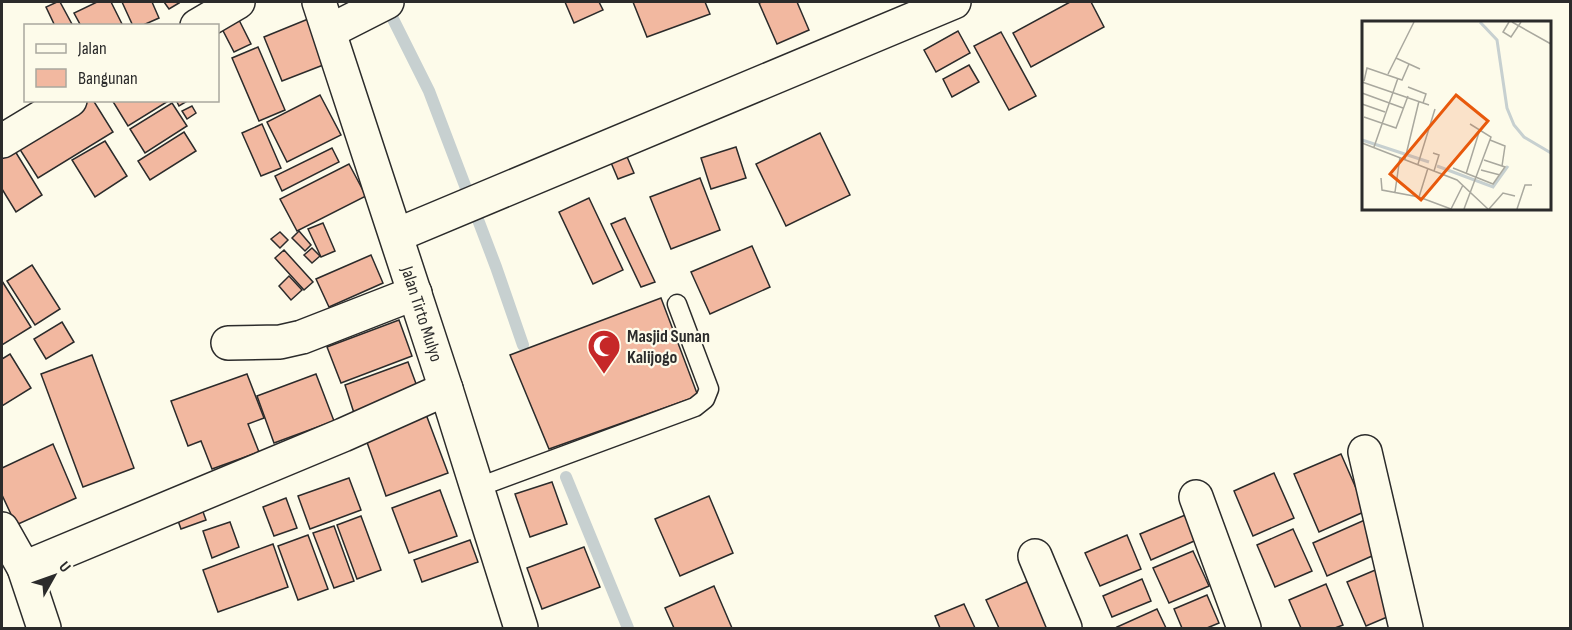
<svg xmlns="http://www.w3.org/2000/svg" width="1572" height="630" viewBox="0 0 1572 630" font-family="'Sofia Sans Condensed',sans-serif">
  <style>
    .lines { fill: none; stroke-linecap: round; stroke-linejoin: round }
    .stream { stroke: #c7d0d0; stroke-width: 12 }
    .building { fill: #f2b8a0; stroke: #2b2b2b; stroke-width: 1.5 }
    .service-casing { stroke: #2b2b2b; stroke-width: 21 }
    .minor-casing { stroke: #2b2b2b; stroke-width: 36 }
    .service { stroke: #fdfbea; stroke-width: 18 }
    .minor { stroke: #fdfbea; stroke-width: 33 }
    .labels { text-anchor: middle; stroke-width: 4.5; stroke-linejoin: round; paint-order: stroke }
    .street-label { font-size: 18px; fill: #2b2b2b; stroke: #fdfbea }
    .poi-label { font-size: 18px; font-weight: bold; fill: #2b2b2b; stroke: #fdfbea; text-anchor: start }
    .inset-river { fill: none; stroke: #c7d0d0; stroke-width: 3 }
    .inset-road { fill: none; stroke: #a9a89e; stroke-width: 1.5 }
    .view { fill: #e8590c; fill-opacity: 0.15; stroke: #e8590c; stroke-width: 3 }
    .inset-edge { fill: none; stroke: #2b2b2b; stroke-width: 3 }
  </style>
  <rect width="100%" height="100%" fill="#fdfbea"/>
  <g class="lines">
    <!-- stream -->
    <g class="stream">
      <path d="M386 5 429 91 496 267 523 345"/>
      <path d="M566 477 628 628"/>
    </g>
  </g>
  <!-- building -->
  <g class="building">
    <path d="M57 2H60L73 26H55L46 7Z"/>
    <path d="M97 2H111L123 26H81L74 13Z"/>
    <path d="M122 2H152L159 18 141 26H133Z"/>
    <path d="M164 2H178L179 3 169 9Z"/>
    <path d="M565 2H599L603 10 574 23Z"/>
    <path d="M633 2H705L710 14 647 37Z"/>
    <path d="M762 2H797L809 30 777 44 759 3Z"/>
    <path d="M1070 2H1091L1104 27 1031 67 1013 33Z"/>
    <path d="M235 12 251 44 234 52 218 21Z"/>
    <path d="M313 17 331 62 282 81 264 37Z"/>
    <path d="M958 31 970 53 936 72 924 50Z"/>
    <path d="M1001 32 1036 96 1009 110 974 46Z"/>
    <path d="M258 47 285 110 259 121 232 58Z"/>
    <path d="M969 65 979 82 952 97 943 79Z"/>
    <path d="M320 95 341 135 287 162 267 122Z"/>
    <path d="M77 100H93L113 132 38 178 14 140Z"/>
    <path d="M112 100H170L128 126Z"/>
    <path d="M176 100H189L179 106Z"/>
    <path d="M172 103 187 126 145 153 130 129Z"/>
    <path d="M192 106 196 113 187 119 182 111Z"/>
    <path d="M262 124 281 168 261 176 242 133Z"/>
    <path d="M184 132 196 151 150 180 138 161Z"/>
    <path d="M820 133 850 195 786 226 756 164Z"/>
    <path d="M7 138 42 195 16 212 2 189V141Z"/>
    <path d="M105 141 127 176 95 197 72 160Z"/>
    <path d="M736 147 746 178 711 189 701 158Z"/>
    <path d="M332 148 339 162 282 191 275 176Z"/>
    <path d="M625 152 634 173 618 179 609 158Z"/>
    <path d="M349 164 366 196 297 231 280 199Z"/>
    <path d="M700 178 720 230 671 249 650 197Z"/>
    <path d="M589 198 623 270 593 284 559 212Z"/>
    <path d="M625 218 655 282 641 287 611 224Z"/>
    <path d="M323 223 335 251 321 257 308 229Z"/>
    <path d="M299 231 311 245 305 251 292 238Z"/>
    <path d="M280 232 288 240 280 248 271 239Z"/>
    <path d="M752 246 770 287 710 314 691 272Z"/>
    <path d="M312 248 320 256 312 263 304 255Z"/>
    <path d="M284 250 313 282 304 290 275 258Z"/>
    <path d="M371 255 383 283 329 307 316 279Z"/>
    <path d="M32 265 60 309 35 325 7 281Z"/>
    <path d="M289 276 302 290 291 300 279 286Z"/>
    <path d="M2 281 31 327 2 345Z"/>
    <path d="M661 298 698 396 549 449 510 355Z"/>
    <path d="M399 320 412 356 341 383 327 347Z"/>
    <path d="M62 322 74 342 46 359 34 339Z"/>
    <path d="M10 354 31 388 2 406V359Z"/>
    <path d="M92 355 134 468 83 487 41 374Z"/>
    <path d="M408 362 418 389 354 413 345 385Z"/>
    <path d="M247 374 264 418 248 424 259 452 212 469 201 441 188 446 171 401Z"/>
    <path d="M316 374 334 421 274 443 257 396Z"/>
    <path d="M424 409 448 473 386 496 363 431Z"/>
    <path d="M53 444 76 498 16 525 2 495V468Z"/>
    <path d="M1341 454 1366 511 1319 532 1294 474Z"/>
    <path d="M1274 473 1294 518 1253 536 1234 491Z"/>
    <path d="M349 478 361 510 310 529 298 496Z"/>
    <path d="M552 482 567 524 530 537 515 494Z"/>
    <path d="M440 490 457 536 409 553 392 508Z"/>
    <path d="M709 496 733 553 680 576 655 519Z"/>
    <path d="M286 498 297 528 274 536 263 507Z"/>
    <path d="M202 509 206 520 181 529 177 518Z"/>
    <path d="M1190 513 1201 538 1151 560 1140 534Z"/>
    <path d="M361 516 381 570 357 579 337 525Z"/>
    <path d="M1367 519 1381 552 1327 576 1313 543Z"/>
    <path d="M230 522 239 547 212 558 203 531Z"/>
    <path d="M334 526 354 581 334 588 313 533Z"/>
    <path d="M1293 529 1312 571 1275 587 1257 545Z"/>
    <path d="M308 535 328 589 298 600 278 546Z"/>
    <path d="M1127 535 1141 569 1100 586 1085 553Z"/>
    <path d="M470 540 478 562 422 582 414 560Z"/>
    <path d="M273 544 288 587 218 612 203 570Z"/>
    <path d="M584 547 600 587 542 609 527 568Z"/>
    <path d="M1193 551 1209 586 1169 603 1153 568Z"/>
    <path d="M1380 568 1399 612 1366 626 1347 582Z"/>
    <path d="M1142 579 1151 601 1112 617 1103 596Z"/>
    <path d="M1031 580 1051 628H999L986 600Z"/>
    <path d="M1326 584 1343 625 1335 628H1301L1289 600Z"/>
    <path d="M714 586 732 628H674L665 608Z"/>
    <path d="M1207 595 1219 623 1207 628H1182L1174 609Z"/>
    <path d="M964 604 975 628H940L935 616Z"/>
    <path d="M1157 609 1166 628H1118L1117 627Z"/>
  </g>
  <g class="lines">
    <!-- service casing -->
    <g class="service-casing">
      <path id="service" d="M476 488 695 407 705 399 709 389 677 304"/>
    </g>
    <!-- minor casing -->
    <g class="minor-casing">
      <g id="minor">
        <path d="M319 2 446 389 521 628"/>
        <path d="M197 26 238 2"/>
        <path d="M330 31 387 2"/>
        <path d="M2 141 70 100"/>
        <path d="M397 235 954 2"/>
        <path d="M228 343 280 342 302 337 415 293"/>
        <path d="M1365 452 1406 628"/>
        <path d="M1196 497 1244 628"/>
        <path d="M2 529 24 568 44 628"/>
        <path d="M1035 556 1065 628"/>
        <path d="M24 568 343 435 446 389"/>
      </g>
    </g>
    <!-- service -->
    <use href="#service" class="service"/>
    <!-- minor -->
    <use href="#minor" class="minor"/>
  </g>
  <!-- icons -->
  <defs>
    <g id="mosque-pin" transform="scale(1.725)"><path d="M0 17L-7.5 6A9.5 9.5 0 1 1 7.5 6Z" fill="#c62828" stroke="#fdfbea"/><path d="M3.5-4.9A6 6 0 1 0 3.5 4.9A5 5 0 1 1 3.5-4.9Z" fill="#fff"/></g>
  </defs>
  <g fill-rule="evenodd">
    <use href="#mosque-pin" x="604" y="346"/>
  </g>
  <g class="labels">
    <!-- street labels -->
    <g class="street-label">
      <text transform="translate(422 314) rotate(72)" y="6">Jalan Tirto Mulyo</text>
    </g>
    <!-- poi labels -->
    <g class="poi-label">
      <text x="627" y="342">Masjid Sunan<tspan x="627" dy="21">Kalijogo</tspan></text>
    </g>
  </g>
  <!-- overview -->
  <g transform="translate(1362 21)">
    <rect width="189" height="189" fill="#fdfbea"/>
    <path class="inset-river" d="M118 1 135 19 145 87 152 104 162 116 189 132M0 119 67 141M75 145 131 166 146 145"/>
    <path class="inset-road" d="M147 1 141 11 149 16 159 1M150 1 189 23M34 37 58 48M26 53 52 1M2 60 5 47 40 59 47 43M0 61 67 84M46 66 64 73 61 82M0 72 41 87M0 83 23 91M2 96 34 107 46 75M128 119 143 125 140 145M0 122 95 159 126 188M12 126 36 57M71 132 77 134 72 150M43 138 57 80M56 143 73 88M91 147 131 163 143 146 122 139M119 149 138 154M104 153 118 108M19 157 20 169 57 176 89 188 101 164M33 171 38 136M57 176 66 147M102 188 129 116 108 103M127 188 141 172 153 175M155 188 163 164H170"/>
    <path class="view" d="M94 74 126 100 59 179 28 153Z"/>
    <rect width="189" height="189" class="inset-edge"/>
  </g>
  <!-- border -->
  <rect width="1572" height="630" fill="none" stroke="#2b2b2b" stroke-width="6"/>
  <!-- legend -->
  <rect x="24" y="24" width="195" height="78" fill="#fdfbea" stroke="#a9a89e" stroke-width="1.5"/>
  <rect x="36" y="44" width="30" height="9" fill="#fdfbea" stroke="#a9a89e" stroke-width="1.5"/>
  <text x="78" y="54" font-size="18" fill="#2b2b2b">Jalan</text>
  <rect x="36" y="69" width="30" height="18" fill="#f2b8a0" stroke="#a9a89e" stroke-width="1.5"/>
  <text x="78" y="84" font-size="18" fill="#2b2b2b">Bangunan</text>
  <!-- north arrow -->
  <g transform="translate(54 576) rotate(50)" stroke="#fdfbea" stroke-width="4.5" paint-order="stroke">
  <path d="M0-4.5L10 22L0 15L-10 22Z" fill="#2b2b2b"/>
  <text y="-9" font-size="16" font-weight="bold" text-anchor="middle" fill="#2b2b2b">U</text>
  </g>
</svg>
